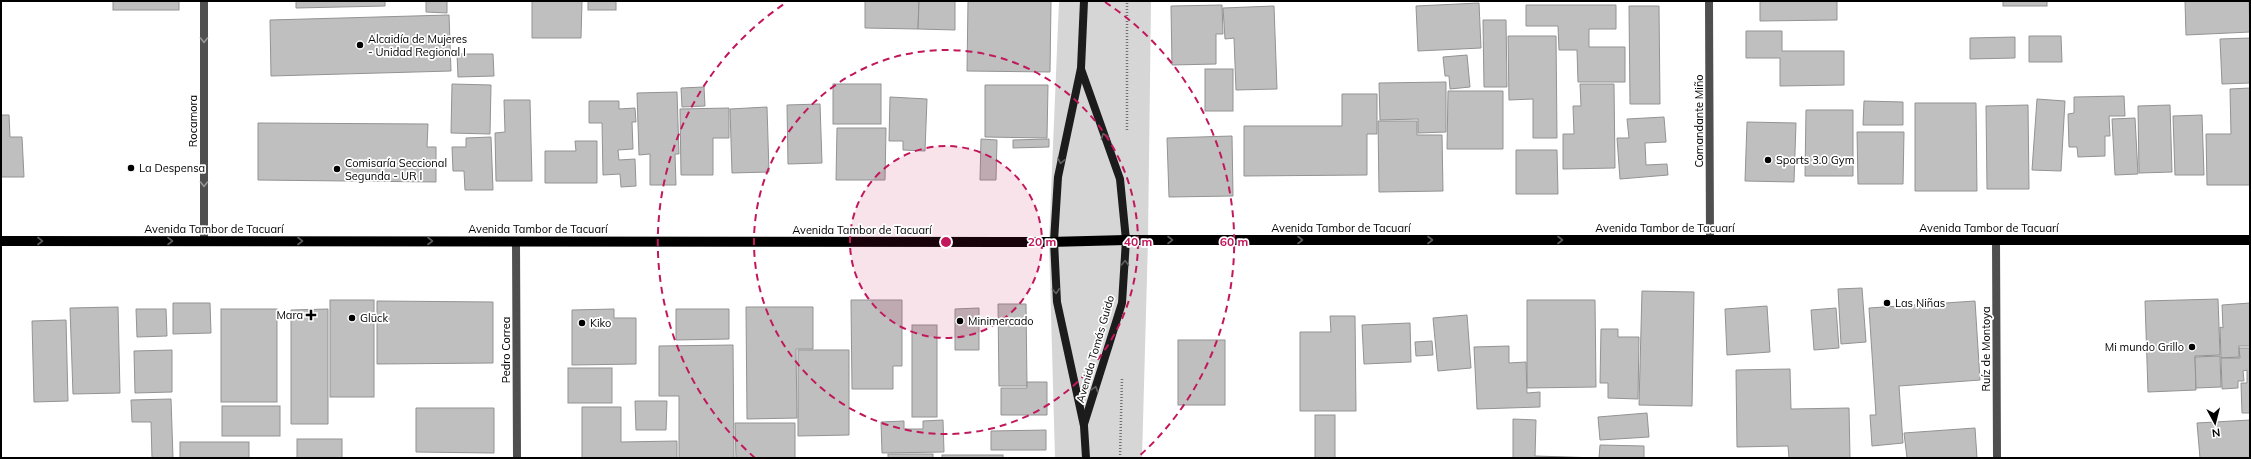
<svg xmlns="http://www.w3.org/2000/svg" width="2251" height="459" viewBox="0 0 2251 459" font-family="Mulish,sans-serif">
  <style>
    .green { fill: #d6d6d6 }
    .building { fill: #bfbfbf; stroke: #939393 }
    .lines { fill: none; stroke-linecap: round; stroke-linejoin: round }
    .path { stroke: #717171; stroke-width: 2.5; stroke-dasharray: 1 2; stroke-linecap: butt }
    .minor { stroke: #4f4f4f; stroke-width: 8 }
    .secondary { stroke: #1c1c1c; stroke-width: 8 }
    .primary { stroke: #000; stroke-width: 10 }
    .oneway { stroke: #959595 }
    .oneway2 { stroke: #606060 }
    .oneway3 { stroke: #595959 }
    .ring { fill: none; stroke: #c2185b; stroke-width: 2; stroke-dasharray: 7 5 }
    .poi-dot { fill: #000; stroke: #fff; stroke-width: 1.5 }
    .labels { text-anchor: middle; stroke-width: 3.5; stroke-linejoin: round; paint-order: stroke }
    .poi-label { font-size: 11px; fill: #000; stroke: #fff; text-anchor: start }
    .street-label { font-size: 11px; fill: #000; stroke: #fff }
    .centre { fill: #c2185b; stroke: #fff; stroke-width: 2 }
    .ring-label { font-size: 12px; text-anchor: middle; font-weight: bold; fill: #c2185b; stroke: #fff; stroke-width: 3.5; stroke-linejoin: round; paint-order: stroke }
  </style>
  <rect width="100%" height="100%" fill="#fff"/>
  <!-- green -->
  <path class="green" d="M1059 1H1151L1148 240 1142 458H1055L1049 242Z"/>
  <!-- building -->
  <g class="building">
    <rect x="113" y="1" width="66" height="9"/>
    <path d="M296 1H385V6L296 8Z"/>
    <path d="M426 1H447V13L426 12Z"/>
    <path d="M532 1H582L581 38H532Z"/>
    <rect x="588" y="1" width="28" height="9"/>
    <path d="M865 1H919L918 29 865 28Z"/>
    <path d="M919 1H955V30L918 29Z"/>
    <path d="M968 1H1051L1050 72 967 71Z"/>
    <path d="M1760 1H1837V20L1760 21Z"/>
    <rect x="2003" y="1" width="44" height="5"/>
    <path d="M2185 1H2249L2250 32 2186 35Z"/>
    <path d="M1479 3 1481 48 1418 51 1416 6Z"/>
    <path d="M1222 5 1223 34H1216V64L1172 65 1171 6Z"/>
    <path d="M1526 5H1616V29H1589V47H1625V82H1578L1577 50H1559L1558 26H1526Z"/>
    <path d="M1274 6 1277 89 1236 90 1234 38 1225 39 1223 8Z"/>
    <path d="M1629 6H1659L1660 104H1630Z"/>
    <path d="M449 15 451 71 271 76 270 20Z"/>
    <path d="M1483 20H1506L1507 87H1484Z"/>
    <path d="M1746 31H1782V51H1844V85L1780 86V58H1746Z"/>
    <path d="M1508 36H1556L1557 138H1533V99L1509 100Z"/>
    <path d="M2029 36H2061L2062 62H2029Z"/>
    <path d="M2015 37V58L1970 59V38Z"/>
    <path d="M2250 38V83L2222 84 2220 39Z"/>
    <path d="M457 54H493L494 76 458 77Z"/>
    <path d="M1467 55 1470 87 1450 89 1449 76H1445L1443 57Z"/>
    <rect x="1205" y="69" width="28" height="42"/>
    <path d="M1446 82V132L1418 133V119L1380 120 1379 83Z"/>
    <path d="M452 84 491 85 490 134 451 133Z"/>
    <rect x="833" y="84" width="48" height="40"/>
    <path d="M1580 84H1614L1615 168 1563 169V134H1574L1573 106H1581Z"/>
    <path d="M985 85H1048L1047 138 985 137Z"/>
    <path d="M704 87 705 106 682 107 681 88Z"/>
    <path d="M2250 88V185H2207L2206 134H2231L2230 89Z"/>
    <path d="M1448 91H1503V149H1447Z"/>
    <path d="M677 92 679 154H675L676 185H650V154L639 155 637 93Z"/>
    <path d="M1342 94H1377V134H1367V175L1244 176V126H1342Z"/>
    <path d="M2124 96 2125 116H2109L2110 136H2105V156L2078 157 2077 147H2069L2068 114 2074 113V97Z"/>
    <path d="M890 97 927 99 925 151 903 150V141H889Z"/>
    <path d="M2037 99 2065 101 2061 171 2032 170Z"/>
    <path d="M504 100H530L532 181H496L495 133 505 132Z"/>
    <path d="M589 101H619V109L635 108 636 122H632L633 149 618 150 619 160 635 159 636 186 621 187 620 174 603 175 602 123H589Z"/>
    <path d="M1864 101 1903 102V125H1863Z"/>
    <path d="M1915 103H1976L1977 191H1915Z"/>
    <path d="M820 104 822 163 788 164 787 105Z"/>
    <path d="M2028 105 2029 189H1987L1986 106Z"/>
    <path d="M2170 105 2172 172 2139 173 2138 106Z"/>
    <path d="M767 107 769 172 732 173 730 109Z"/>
    <path d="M729 108V138H713V175H681L680 109Z"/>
    <path d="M1806 110H1853V176H1805Z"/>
    <path d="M1 115H9L10 137H22L24 177H1Z"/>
    <path d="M2202 115 2204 175H2175L2173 116Z"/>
    <path d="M1664 117 1666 142 1645 143 1646 165 1667 164 1668 175 1620 179 1617 138H1629L1627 119Z"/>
    <path d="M2135 118 2138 174 2115 175 2112 119Z"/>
    <path d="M1378 121H1417V135H1442L1443 191 1379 192Z"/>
    <path d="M1747 122 1796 123 1794 182 1745 181Z"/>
    <path d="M258 123 428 124 427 147H436V182L258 180Z"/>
    <path d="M837 128H886L885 180H836Z"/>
    <path d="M1857 132H1904L1903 184H1858Z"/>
    <path d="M1232 136 1233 196 1169 197 1167 138Z"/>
    <path d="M491 137 493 190H465L464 171H453L452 147H466V138Z"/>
    <path d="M981 139 997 140 996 180H980Z"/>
    <path d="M1049 139V147L1013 148V140Z"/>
    <path d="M575 141H597V183H545V151H576Z"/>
    <path d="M1516 150H1557L1558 194H1516Z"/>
    <path d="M1862 288 1866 342 1841 344 1838 289Z"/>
    <path d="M1642 291 1694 292 1692 406 1639 405Z"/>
    <path d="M2218 299 2220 355 2195 356 2196 390 2148 392 2145 301Z"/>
    <rect x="330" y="300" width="44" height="97"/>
    <path d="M851 300H902V366H893V389H852Z"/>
    <path d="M1527 300H1595L1596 387 1527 388Z"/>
    <path d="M377 301 493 302V363L377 364Z"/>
    <path d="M1975 301 1980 380 1899 386 1903 443 1872 446 1870 415H1876L1869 308Z"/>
    <path d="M173 303H210L211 333 173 334Z"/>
    <path d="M2250 303V346H2239V357L2221 358 2220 327 2223 328 2222 305Z"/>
    <path d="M998 304H1026L1027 386H999Z"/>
    <path d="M1767 306 1770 352 1727 355 1725 309Z"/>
    <path d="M118 307 120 393 73 394 70 308Z"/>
    <path d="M746 307H813V349H796L797 418 747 419Z"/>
    <path d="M979 308V350H955V309Z"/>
    <path d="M1836 308 1839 348 1814 350 1811 310Z"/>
    <path d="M136 309H166L167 336 137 337Z"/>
    <rect x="221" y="309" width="56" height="93"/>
    <path d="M328 309V424H291V310Z"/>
    <path d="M614 309V318H636V364L572 365V310Z"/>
    <path d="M676 309H729V339L676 340Z"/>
    <path d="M1467 315 1471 368 1438 371 1433 318Z"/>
    <path d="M1330 316H1355L1356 411H1300V332H1331Z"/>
    <path d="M66 320 68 401 34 402 32 321Z"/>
    <path d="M1410 323 1411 362 1364 364 1362 325Z"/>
    <rect x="912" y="325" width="25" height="92"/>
    <path d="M1601 329H1618V337H1639L1638 399 1608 398V383H1600Z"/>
    <rect x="1178" y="340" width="47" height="65"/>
    <path d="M1432 341 1433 355 1416 356 1415 342Z"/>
    <path d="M733 345 734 458H679V396H659V346Z"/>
    <path d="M1509 346V363L1526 362 1527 393 1540 392V407L1477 409 1474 347Z"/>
    <path d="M2239 348H2250V413H2242L2241 383H2247V370L2243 371 2244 381H2238V388L2222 389 2221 358H2240Z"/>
    <path d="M172 350V392L135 393 134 351Z"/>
    <path d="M798 350H849V435L798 436Z"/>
    <path d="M2220 356 2221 387 2196 388 2195 357Z"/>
    <rect x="568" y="368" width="44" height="35"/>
    <path d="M1790 369 1791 409 1849 408 1850 458H1789L1788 446 1737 447 1736 370Z"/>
    <path d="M1027 382H1047V415H1001V388H1027Z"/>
    <path d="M171 399 173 458H152L151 422H132L131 400Z"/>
    <path d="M635 401H667L666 430H636Z"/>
    <rect x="222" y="406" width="58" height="30"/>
    <path d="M582 407H621V442L677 441V458H582Z"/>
    <path d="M416 408H494V453L416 452Z"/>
    <path d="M1647 413 1649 437 1600 440 1598 417Z"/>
    <rect x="1315" y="415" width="20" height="43"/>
    <path d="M1513 419 1536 420 1535 456 1599 458 1600 445 1644 446V458H1513Z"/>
    <path d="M943 420 944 452 882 453 881 422 904 421V429H923V421Z"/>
    <path d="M2250 420V458H2200L2197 423Z"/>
    <path d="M735 423H795V458H736Z"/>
    <path d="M1975 428 1977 458H1907L1904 433Z"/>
    <path d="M1046 430V450H991V431Z"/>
    <rect x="297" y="439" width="45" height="19"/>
    <rect x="180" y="442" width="69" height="16"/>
    <rect x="888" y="454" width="45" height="4"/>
    <rect x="942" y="455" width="61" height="3"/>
  </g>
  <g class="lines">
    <!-- path -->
    <g class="path">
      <path d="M1127 130V1"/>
      <path d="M1120 458 1122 377"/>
    </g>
    <!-- minor -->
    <g class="minor">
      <path d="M1709 1 1710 240"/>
      <path d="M1996 240 1997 458"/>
      <path d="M204 241V1"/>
      <path d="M516 241 517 458"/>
    </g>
    <!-- secondary -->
    <g class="secondary">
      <path d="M1084 1 1081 68 1058 177 1054 241 1057 302 1084 426 1086 458"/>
      <path d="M1081 69 1120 179 1126 240 1122 303 1084 424"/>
    </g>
    <!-- primary -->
    <path class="primary" d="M1 241 1049 242 1126 240H2250"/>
  </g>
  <!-- one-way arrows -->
  <defs><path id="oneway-chevron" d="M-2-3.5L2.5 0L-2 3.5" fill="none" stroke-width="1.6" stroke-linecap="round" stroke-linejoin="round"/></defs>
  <g class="oneway">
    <use href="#oneway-chevron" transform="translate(204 40) rotate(90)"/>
    <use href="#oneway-chevron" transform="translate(204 184) rotate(90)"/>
  </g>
  <g class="oneway2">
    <use href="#oneway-chevron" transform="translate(1104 136) rotate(-109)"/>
    <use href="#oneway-chevron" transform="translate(1061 161) rotate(102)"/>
    <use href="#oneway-chevron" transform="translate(1125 263) rotate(-89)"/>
    <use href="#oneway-chevron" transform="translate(1056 291) rotate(87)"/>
    <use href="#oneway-chevron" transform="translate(1095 389) rotate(-73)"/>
  </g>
  <g class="oneway3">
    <use href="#oneway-chevron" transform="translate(1170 240)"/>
    <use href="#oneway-chevron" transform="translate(1300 240)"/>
    <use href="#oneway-chevron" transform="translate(1430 240)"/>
    <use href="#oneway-chevron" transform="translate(1560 240)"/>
    <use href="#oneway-chevron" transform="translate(40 241)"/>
    <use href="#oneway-chevron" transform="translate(170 241)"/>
    <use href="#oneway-chevron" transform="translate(300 241)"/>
    <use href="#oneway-chevron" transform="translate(430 241)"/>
  </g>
  <!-- distance rings -->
  <circle cx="946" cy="242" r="96" fill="#c2185b" fill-opacity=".12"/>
  <g class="ring">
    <circle cx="946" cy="242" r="96"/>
    <circle cx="946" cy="242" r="192"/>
    <path d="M755 458A288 288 0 0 1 787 2M1105 2A288 288 0 0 1 1137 458"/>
  </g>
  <!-- markers -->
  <g class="poi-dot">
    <circle cx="360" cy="45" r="4"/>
    <circle cx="1768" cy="160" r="4"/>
    <circle cx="131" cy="168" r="4"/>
    <circle cx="337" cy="169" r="4"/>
    <circle cx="1887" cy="303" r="4"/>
    <path d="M309 309h4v4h4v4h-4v4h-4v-4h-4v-4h4z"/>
    <circle cx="352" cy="318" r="4"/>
    <circle cx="960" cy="321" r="4"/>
    <circle cx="582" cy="323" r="4"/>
    <circle cx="2192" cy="347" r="4"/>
  </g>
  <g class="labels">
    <!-- poi labels -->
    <g class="poi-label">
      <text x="368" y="43">Alcaidía de Mujeres<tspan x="368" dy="13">- Unidad Regional I</tspan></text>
      <text x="1776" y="164">Sports 3.0 Gym</text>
      <text x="345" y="167">Comisaría Seccional<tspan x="345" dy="13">Segunda - UR I</tspan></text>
      <text x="139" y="172">La Despensa</text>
      <text x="1895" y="307">Las Niñas</text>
      <text x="303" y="319" text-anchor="end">Mara</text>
      <text x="360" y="322">Glück</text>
      <text x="968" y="325">Minimercado</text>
      <text x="590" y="327">Kiko</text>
      <text x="2184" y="351" text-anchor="end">Mi mundo Grillo</text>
    </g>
    <!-- street labels -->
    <g class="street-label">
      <text transform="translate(193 121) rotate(-90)" y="4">Rocamora</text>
      <text transform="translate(1699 121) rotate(-90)" y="4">Comandante Miño</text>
      <text x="1341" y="232">Avenida Tambor de Tacuarí</text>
      <text x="1665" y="232">Avenida Tambor de Tacuarí</text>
      <text x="1989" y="232">Avenida Tambor de Tacuarí</text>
      <text x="214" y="233">Avenida Tambor de Tacuarí</text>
      <text x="538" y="233">Avenida Tambor de Tacuarí</text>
      <text x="862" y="234">Avenida Tambor de Tacuarí</text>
      <text transform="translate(1095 349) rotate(-74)" y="4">Avenida Tomás Guido</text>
      <text transform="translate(1986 349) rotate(-90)" y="4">Ruíz de Montoya</text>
      <text transform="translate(506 350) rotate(-90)" y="4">Pedro Correa</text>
    </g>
  </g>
  <circle cx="946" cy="242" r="6" class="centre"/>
  <g class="ring-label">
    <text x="1042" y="246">20 m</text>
    <text x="1138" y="246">40 m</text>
    <text x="1234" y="246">60 m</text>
  </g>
  <!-- border -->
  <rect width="2251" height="459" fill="none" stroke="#000000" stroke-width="4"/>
  <!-- north arrow -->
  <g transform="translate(2215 423) rotate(173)" stroke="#ffffff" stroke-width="3" paint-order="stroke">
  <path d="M0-3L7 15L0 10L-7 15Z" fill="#000000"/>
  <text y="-6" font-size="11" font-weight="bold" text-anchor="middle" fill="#000000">N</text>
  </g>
</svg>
